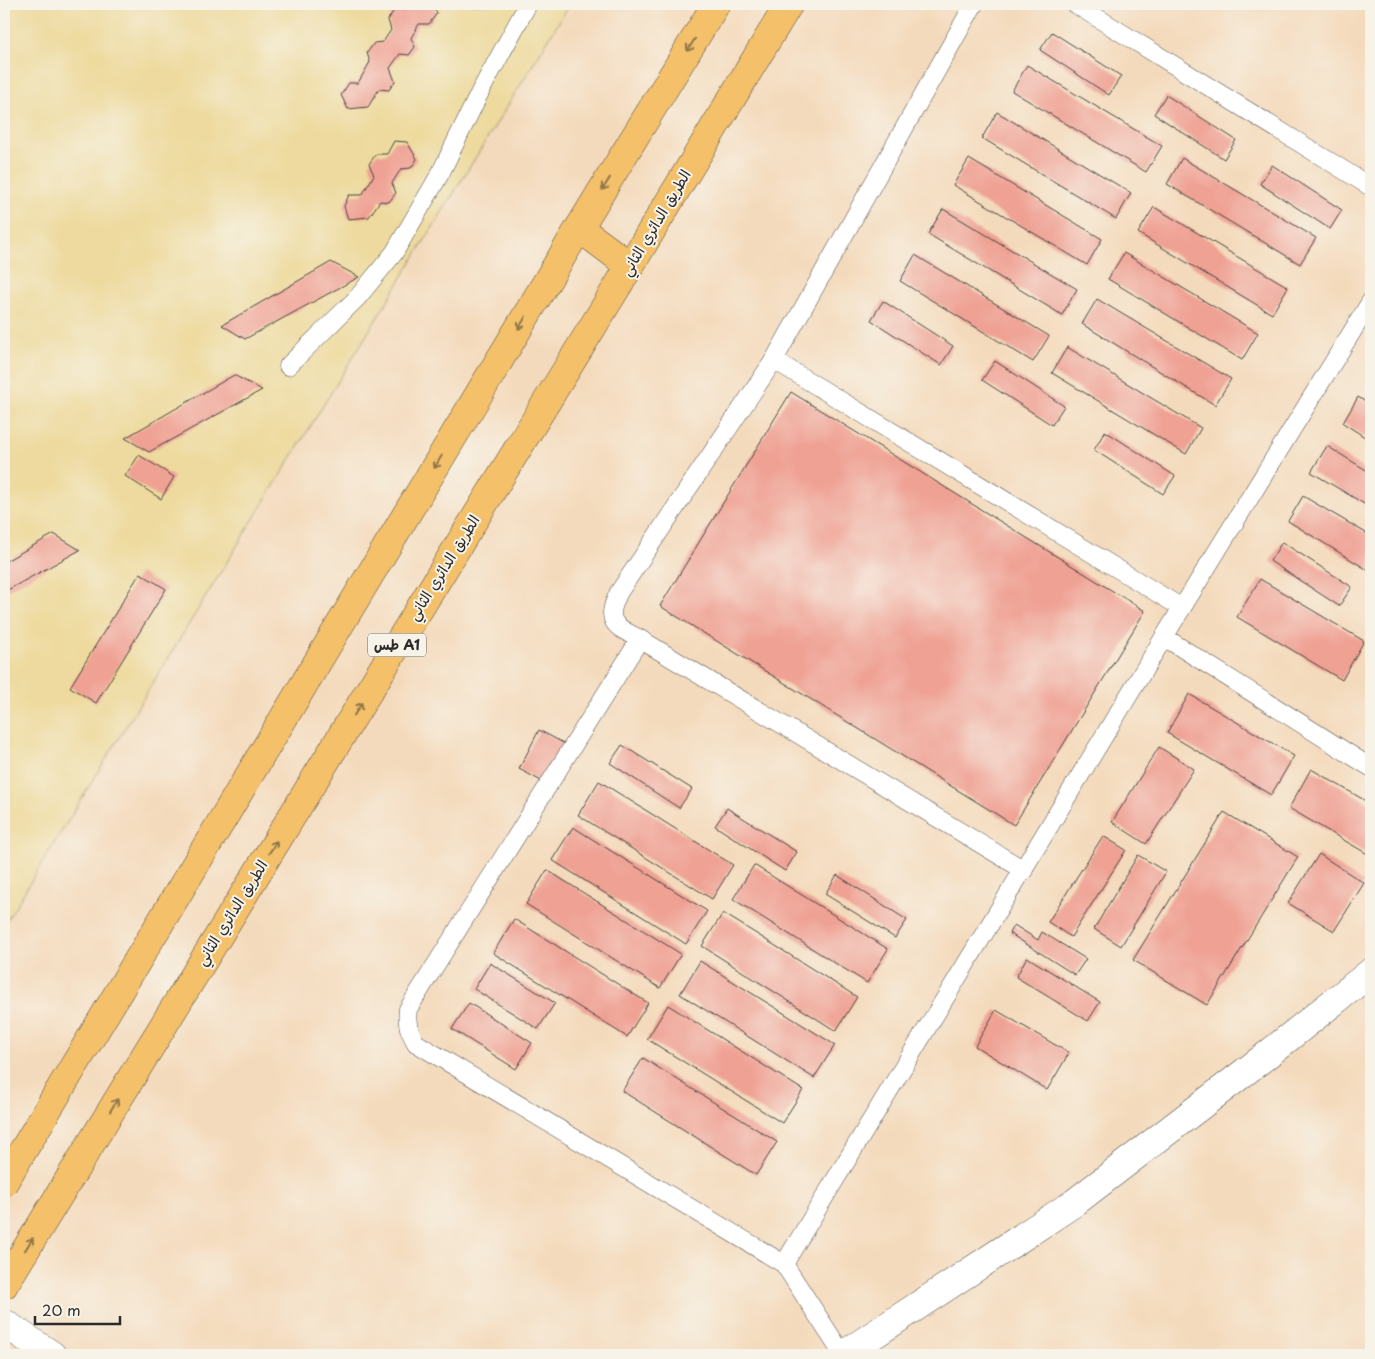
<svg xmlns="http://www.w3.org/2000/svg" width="1375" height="1359" viewBox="0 0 1375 1359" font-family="'Playpen Sans','Playpen Sans Arabic',sans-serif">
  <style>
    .sand { fill: #eeda9e; stroke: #8c8264 }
    .building { fill: #efa294 }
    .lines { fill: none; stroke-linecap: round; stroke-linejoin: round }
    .service-casing { stroke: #494541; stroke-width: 19 }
    .minor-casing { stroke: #494541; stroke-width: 29 }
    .trunk-casing { stroke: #494541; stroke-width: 29 }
    .service { stroke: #fff; stroke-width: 18 }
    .minor { stroke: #fff; stroke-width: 28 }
    .trunk { stroke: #f4c16a; stroke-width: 28 }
    .oneway { stroke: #90764a }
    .labels { text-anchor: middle; stroke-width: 4; stroke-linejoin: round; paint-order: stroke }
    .shield { fill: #f7f3e8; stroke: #686764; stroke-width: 1 }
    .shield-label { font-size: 14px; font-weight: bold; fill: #2b2b2b }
    .street-label { font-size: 15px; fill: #2b2b2b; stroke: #f7f3e8 }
  </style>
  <rect width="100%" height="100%" fill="#f7f3e8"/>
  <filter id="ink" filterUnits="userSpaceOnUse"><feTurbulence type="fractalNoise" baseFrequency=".02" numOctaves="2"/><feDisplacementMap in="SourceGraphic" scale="10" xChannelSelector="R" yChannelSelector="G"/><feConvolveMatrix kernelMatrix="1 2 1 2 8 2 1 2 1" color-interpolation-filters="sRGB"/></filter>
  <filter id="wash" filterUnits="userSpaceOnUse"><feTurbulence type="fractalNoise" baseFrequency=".0096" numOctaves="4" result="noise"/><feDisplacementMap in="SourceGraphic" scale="20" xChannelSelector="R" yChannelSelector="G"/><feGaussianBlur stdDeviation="1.12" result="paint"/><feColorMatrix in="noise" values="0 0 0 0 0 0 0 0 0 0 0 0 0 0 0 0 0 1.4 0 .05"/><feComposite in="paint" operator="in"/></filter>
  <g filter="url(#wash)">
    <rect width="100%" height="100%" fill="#f4dabc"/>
    <!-- sand -->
    <path class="sand" d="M4 4H570L4 925Z"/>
    <g id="blocks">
      <!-- building -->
      <g class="building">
        <path d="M408 4H432L437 13 429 24H419L411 38 415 47 409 55 400 54 390 68 395 81 389 90 379 89 368 107 348 109 341 95 349 83H358L370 62 367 53 374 43 383 42 391 30 388 20 394 10 405 9Z"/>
        <path d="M1052 32 1121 76 1109 95 1040 50Z"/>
        <path d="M1027 65 1162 146 1146 172 1012 91Z"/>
        <path d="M1166 95 1236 140 1224 159 1154 114Z"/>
        <path d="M997 112 1131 193 1116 219 982 138Z"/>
        <path d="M394 141 407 142 417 159 411 168 401 169 392 183 396 193 389 202 380 201 369 217 348 219 344 206 349 195H362L374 175 369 164 376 154H387Z"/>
        <path d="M1182 158 1316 238 1300 264 1167 184Z"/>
        <path d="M969 159 1102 239 1087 265 953 185Z"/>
        <path d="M1272 165 1342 210 1330 229 1260 184Z"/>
        <path d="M1154 207 1288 287 1272 314 1138 233Z"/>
        <path d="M943 209 1077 289 1062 315 928 234Z"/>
        <path d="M1124 253 1258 333 1242 360 1108 279Z"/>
        <path d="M915 255 1049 336 1033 362 900 281Z"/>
        <path d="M331 262 359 277 245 339 222 325Z"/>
        <path d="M1097 299 1231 379 1215 405 1082 324Z"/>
        <path d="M883 301 953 346 941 365 871 320Z"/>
        <path d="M1067 347 1201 428 1186 454 1052 373Z"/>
        <path d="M995 361 1064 406 1052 425 982 380Z"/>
        <path d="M234 375 262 390 149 452 125 438Z"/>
        <path d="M791 392 1145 611 1014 825 660 606Z"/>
        <path d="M1358 397 1371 405V441L1343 423Z"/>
        <path d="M1105 431 1175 476 1163 494 1094 450Z"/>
        <path d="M1327 446 1371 473V508L1311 472Z"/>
        <path d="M139 455 174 477 161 499 125 476Z"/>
        <path d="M1303 496 1371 536V572L1288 521Z"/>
        <path d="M54 534 80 550 4 592V562Z"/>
        <path d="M1282 542 1352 587 1339 606 1270 561Z"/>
        <path d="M140 573 166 589 96 703 70 687Z"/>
        <path d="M1260 579 1364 641 1342 680 1237 617Z"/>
        <path d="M1189 694 1294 756 1271 795 1167 733Z"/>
        <path d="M539 730 565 744 545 783 519 769Z"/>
        <path d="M622 745 692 789 679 808 610 763Z"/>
        <path d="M1159 747 1194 769 1146 844 1112 822Z"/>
        <path d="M1311 769 1371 804V856L1289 808Z"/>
        <path d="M599 781 733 865 712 899 578 815Z"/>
        <path d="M727 808 797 852 785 871 715 826Z"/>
        <path d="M1224 812 1298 857 1207 1005 1133 960Z"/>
        <path d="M573 827 707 911 686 944 552 860Z"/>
        <path d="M1103 836 1126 850 1071 937 1048 922Z"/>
        <path d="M1319 854 1364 883 1334 931 1288 903Z"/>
        <path d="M1138 855 1166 872 1121 946 1094 929Z"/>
        <path d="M754 865 888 949 867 983 733 899Z"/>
        <path d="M547 870 681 954 660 988 526 904Z"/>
        <path d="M837 875 907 920 895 938 825 894Z"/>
        <path d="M723 913 857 997 836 1031 702 946Z"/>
        <path d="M514 919 648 1003 627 1037 493 953Z"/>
        <path d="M1014 925 1038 940 1042 932 1086 959 1075 975 1009 933Z"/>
        <path d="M1027 957 1100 1002 1088 1021 1016 977Z"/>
        <path d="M700 961 835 1045 814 1078 680 994Z"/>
        <path d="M490 963 555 1003 538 1029 474 989Z"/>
        <path d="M469 1003 532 1043 516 1069 452 1029Z"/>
        <path d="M668 1005 803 1090 782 1123 647 1039Z"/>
        <path d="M996 1010 1069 1053 1047 1090 975 1046Z"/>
        <path d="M643 1058 777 1142 756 1175 622 1091Z"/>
      </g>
    </g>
  </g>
  <g filter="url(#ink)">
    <use href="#blocks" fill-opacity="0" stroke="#494541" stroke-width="1"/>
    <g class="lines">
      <!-- service casing -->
      <g class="service-casing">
        <g id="service">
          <path d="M1075 4 1371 187"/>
          <path d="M774 360 1182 608"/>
          <path d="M288 366 358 297 394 253 440 174 481 90 528 4"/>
          <path d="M1164 637 1370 767"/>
          <path d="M640 639C614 626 604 622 619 592L774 360 974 4"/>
          <path d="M784 1264 1164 637 1371 301"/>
          <path d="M843 1355 784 1264 416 1043C409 1030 406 1024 408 1009L640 639 1024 870"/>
        </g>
      </g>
      <!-- minor casing -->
      <g class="minor-casing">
        <g id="minor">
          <path d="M4 1323 52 1355"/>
          <path d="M843 1355 1074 1203 1267 1055 1371 972"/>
        </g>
      </g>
      <!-- trunk casing -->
      <g class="trunk-casing">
        <g id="trunk">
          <path d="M579 228 630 266"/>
          <path d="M4 1182 579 228 716 4"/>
          <path d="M4 1285 630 266 789 4"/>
        </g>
      </g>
      <!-- service -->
      <use href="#service" class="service"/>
      <!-- minor -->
      <use href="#minor" class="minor"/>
      <!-- trunk -->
      <use href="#trunk" class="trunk"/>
    </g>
    <!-- one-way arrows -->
    <defs><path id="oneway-shaft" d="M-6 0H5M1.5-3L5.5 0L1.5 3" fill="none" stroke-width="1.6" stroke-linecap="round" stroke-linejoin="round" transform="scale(1.25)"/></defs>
    <g class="oneway">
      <use href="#oneway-shaft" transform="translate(691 45) rotate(122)"/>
      <use href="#oneway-shaft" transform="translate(606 184) rotate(122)"/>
      <use href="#oneway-shaft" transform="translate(522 323) rotate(121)"/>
      <use href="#oneway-shaft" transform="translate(438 462) rotate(121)"/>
      <use href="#oneway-shaft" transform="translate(358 709) rotate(-58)"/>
      <use href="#oneway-shaft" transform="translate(273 847) rotate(-58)"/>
      <use href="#oneway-shaft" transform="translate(114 1105) rotate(-58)"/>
      <use href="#oneway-shaft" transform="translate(29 1244) rotate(-58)"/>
    </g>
  </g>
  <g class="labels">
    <!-- shield labels -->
    <rect class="shield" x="368" y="633.5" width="58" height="23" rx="4"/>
    <g class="shield-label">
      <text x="397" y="650">طس A1</text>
    </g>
    <!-- street labels -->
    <g class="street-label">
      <text transform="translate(656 223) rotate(-59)" y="5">الطريق الدائري الثاني</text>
      <text transform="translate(444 568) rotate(-58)" y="5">الطريق الدائري الثاني</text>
      <text transform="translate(232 913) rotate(-58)" y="5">الطريق الدائري الثاني</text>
    </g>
  </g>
  <!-- margin -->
  <rect width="1375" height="1359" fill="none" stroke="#f7f3e8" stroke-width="20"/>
  <!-- scale -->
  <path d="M35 1316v8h85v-8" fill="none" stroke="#2b2b2b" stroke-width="2.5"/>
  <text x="42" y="1316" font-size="15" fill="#2b2b2b" stroke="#f7f3e8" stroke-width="4" paint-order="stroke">20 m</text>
</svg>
